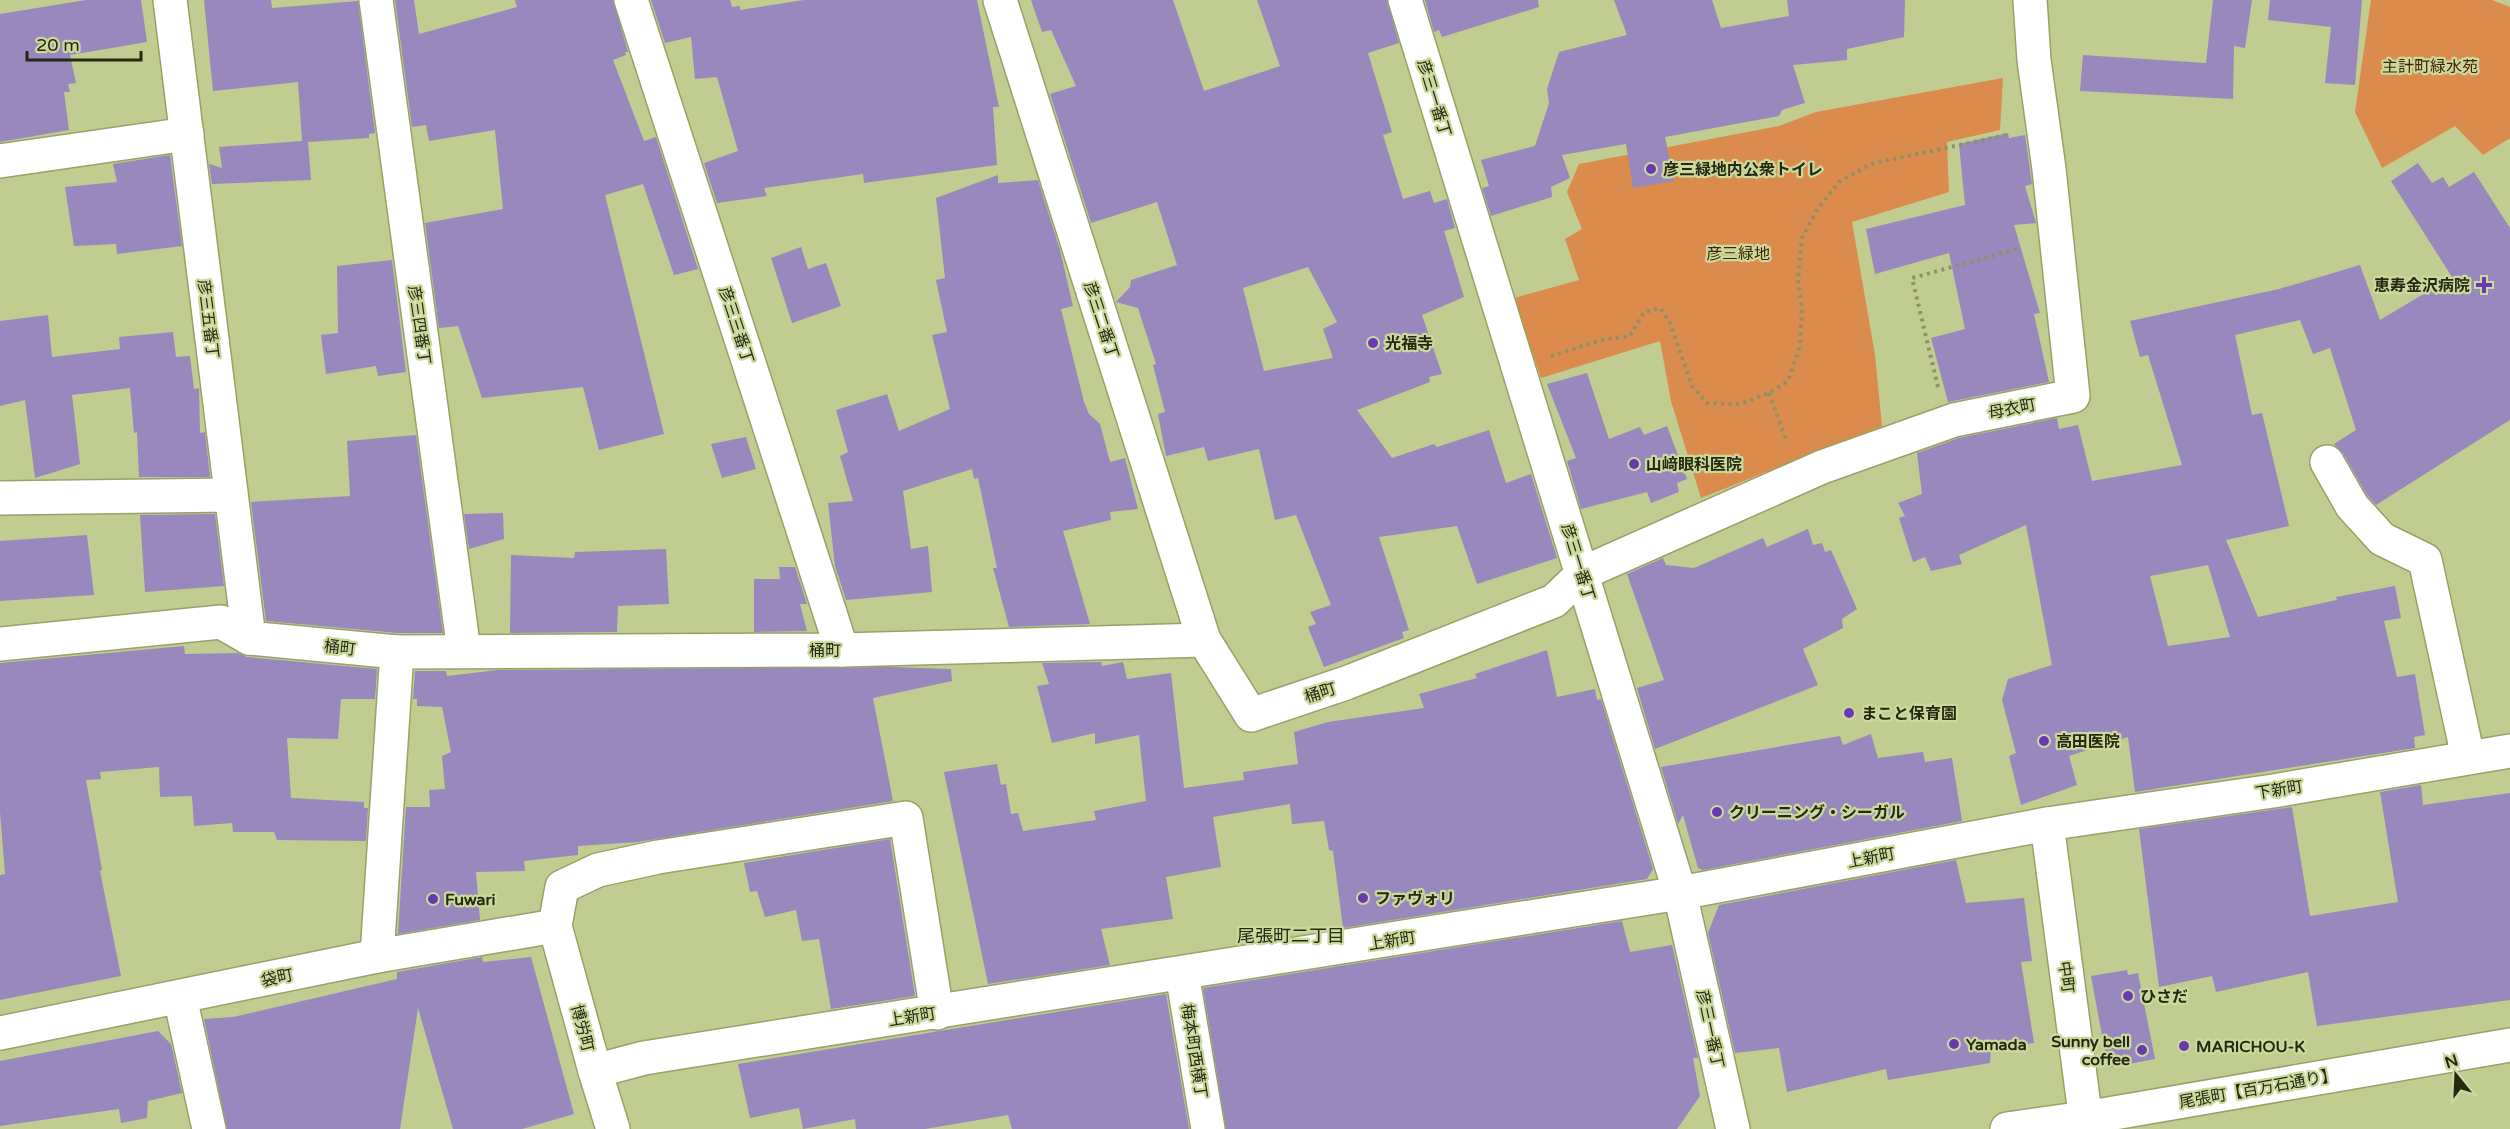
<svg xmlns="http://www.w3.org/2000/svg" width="2510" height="1129" viewBox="0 0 2510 1129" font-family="'Varela Round','Noto Sans JP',sans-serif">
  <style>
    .green { fill: #db8b4b }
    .building { fill: #9888be; fill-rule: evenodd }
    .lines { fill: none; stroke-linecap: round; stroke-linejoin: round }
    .minor-casing { stroke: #97a268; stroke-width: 36 }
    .highway-casing { stroke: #97a268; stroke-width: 36 }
    .path { stroke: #8a9364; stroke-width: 4; stroke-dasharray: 3 4.5; stroke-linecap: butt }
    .minor { stroke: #fff; stroke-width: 33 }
    .highway { stroke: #fff; stroke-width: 33 }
    .poi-dot { fill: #6a39b1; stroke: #ccd99d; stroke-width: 2 }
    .labels { text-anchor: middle; stroke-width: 4.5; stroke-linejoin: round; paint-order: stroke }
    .park-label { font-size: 16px; fill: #422204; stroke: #ccd99d }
    .street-label { font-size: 16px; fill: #252911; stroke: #ccd99d }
    .poi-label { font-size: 16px; font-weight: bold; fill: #252911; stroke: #ccd99d; text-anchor: start }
    .neighbourhood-label { font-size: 18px; fill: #252911; stroke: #ccd99d }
  </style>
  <rect width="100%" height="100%" fill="#c0cc90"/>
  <!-- green -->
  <g class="green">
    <path d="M2371 0H2492L2510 7V138L2483 155 2455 126 2382 168 2355 112Z"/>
    <path d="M2003 78 2000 130 1947 142 1949 192 1852 222 1875 355 1882 426 1701 498 1671 401 1660 341 1541 378 1514 298 1579 280 1565 239 1582 229 1567 192 1579 164 1779 126 1816 112Z"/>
  </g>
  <!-- building -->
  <g class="building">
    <path d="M86 0H141L147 42 70 55 76 83 68 84 70 92H64L69 130 0 142V14Z"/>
    <path d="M204 0H271L272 8 358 1 375 133 369 134V138L308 142 311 180 212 184 209 164 222 168 219 147 302 141 298 82 213 91Z"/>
    <path d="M395 0H414L419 34 517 7 515 0H613L628 52H625L626 55 613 60 644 141 656 137 698 269 674 275 643 184 605 195 664 434 599 450 583 387 482 398 458 326 439 328 425 223 503 209 495 130 429 141 426 125 412 127Z"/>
    <path d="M651 0H730L732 7 740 6V10L804 0H977L999 107H993L997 165 864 183 863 174 764 188 767 196 717 203 704 163 738 151 717 77 695 79 691 37 665 43Z"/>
    <path d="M1031 0H1173L1204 91 1280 66 1257 0H1387L1399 43 1368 53 1392 132 1383 135 1403 199 1430 191 1434 203 1447 199 1455 228 1444 231 1464 297 1422 315 1442 374 1429 377 1430 382 1357 410 1392 458 1434 444 1437 447 1489 430 1506 483 1531 474 1557 558 1477 584 1457 526 1379 537 1409 630 1402 632 1404 638 1324 667 1308 627 1316 624 1310 612 1331 605 1296 515 1275 520 1259 449 1208 461 1204 447 1166 456 1158 414 1165 412 1153 365 1156 364 1138 308 1116 302 1130 287 1131 280 1177 265 1157 202 1091 223 1050 94 1076 86 1051 30 1042 32ZM1308 267 1337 322 1323 329 1333 358 1264 371 1243 288Z"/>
    <path d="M1425 0H1538L1539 7 1442 37 1439 30 1434 32Z"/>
    <path d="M1614 0H1712L1721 28 1789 16 1787 0H1905L1904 37 1847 49V60L1793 65 1805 103 1782 110 1779 116 1665 137 1674 181 1633 188 1626 144 1562 155 1570 178 1551 187 1552 197 1491 216 1482 188 1489 186 1481 160 1535 146 1549 103 1547 89 1559 52 1627 35Z"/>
    <path d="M2213 0H2252L2245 48 2234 46 2233 99 2080 91 2083 55 2206 63Z"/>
    <path d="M2270 0H2362L2355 85 2325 83 2331 27 2268 20Z"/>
    <path d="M2008 133 2009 138 2025 135 2032 184 2025 186 2036 223 2014 225 2040 313 2034 314 2049 382 1948 402 1931 338 1965 329 1949 253 1875 274 1866 229 1965 205 1959 144Z"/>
    <path d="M170 155 182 246 117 254 116 244 74 246 65 187 117 182 113 164Z"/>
    <path d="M2418 163 2432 183 2443 177 2449 187 2474 172 2510 228V420L2376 505 2367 495 2343 453 2334 444 2356 430 2330 348 2313 354 2300 320 2235 335 2252 415 2262 413 2289 526 2226 540 2258 617 2337 600 2336 597 2395 586 2401 618 2384 621 2397 677 2415 674 2425 735 2414 737 2415 748 2135 792 2128 737 2069 756 2077 785 2021 805 2009 756 2016 753 2002 700 2008 679 2052 665 2026 525 1959 555 1962 564 1931 571 1925 557 1913 562 1899 518 1905 516 1898 503 1922 494 1917 453 1959 438 2057 418 2059 429 2078 425 2092 481 2182 465 2148 355 2140 357 2130 321 2279 289 2360 265 2380 320 2452 277 2391 181ZM2208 565 2230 637 2168 646 2150 576Z"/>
    <path d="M998 175V183L1038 180 1060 250 1073 306 1061 309 1084 402 1089 414 1100 424 1110 462 1125 458 1138 509 1110 512 1111 520 1063 531 1090 624 1009 627 993 568H997L978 478 974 479 972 469 903 491 911 549 928 546 932 592 846 600 835 566 828 503 853 501 840 456 848 452 836 410 887 394 899 431 950 409 932 335 947 332 936 280 945 278 936 198Z"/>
    <path d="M801 247 808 269 826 263 841 306 792 323 771 258Z"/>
    <path d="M392 260 406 372 378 376 376 366 326 374 321 335 338 333 337 266Z"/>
    <path d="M48 315 52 357 120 349 119 337 173 332 176 357 190 356 194 389 199 388 200 433 205 432 210 477H139L137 432 134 433 130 388 72 395 80 464 35 478 25 400 0 406V321Z"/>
    <path d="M1587 373 1609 439 1640 427 1644 435 1667 426 1687 479 1677 483 1679 492 1651 503 1647 492 1581 509 1567 461 1576 458 1547 384Z"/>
    <path d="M416 435 443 633H398L266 621 251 502 350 496 347 441Z"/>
    <path d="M746 437 756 469 722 478 711 444Z"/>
    <path d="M503 513 504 539 469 549 464 514Z"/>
    <path d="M215 514 224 586 145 592 140 515Z"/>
    <path d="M1808 529 1813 545 1822 543 1825 552 1831 550 1857 609 1842 619 1843 628 1803 649 1818 685 1655 749 1637 688 1664 680 1627 574 1663 558 1666 565 1694 568 1763 538 1767 547Z"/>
    <path d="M87 535 94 595 0 601V541Z"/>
    <path d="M666 549 669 604 618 606 617 632 510 633 511 555 574 558 575 552Z"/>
    <path d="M779 567H795L807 604H800L807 631 754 632V579H780Z"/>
    <path d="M184 646 185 654 238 653 247 657 377 669 375 699H341L338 739 287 738 291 798 364 802V808H368L366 841 277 840 274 832H233L232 823 194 826 192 796 160 797 159 767 100 772 101 779 86 780 102 870 100 871 121 976 0 1000V875L5 874 0 812V663Z"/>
    <path d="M1547 650 1557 697 1595 689 1597 700 1601 699 1653 869 1647 879 1343 928 1333 851 1329 850 1324 821 1292 824 1290 804 1213 817 1221 867 1166 877 1173 919 1101 929 1110 965 988 984 944 772 997 764 1001 785 1006 784 1011 814 1018 813 1023 831 1096 820 1094 811 1146 801 1139 735 1095 744V733L1052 743 1037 686 1049 684 1042 663 1101 662 1102 666 1123 662 1127 679 1171 673 1184 788 1244 780 1243 772 1298 764 1294 732 1328 722 1424 708 1419 694 1477 678 1475 674Z"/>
    <path d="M890 667 951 669 952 681 873 698 893 801 637 842 578 846V855L524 861 525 871 476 872 480 920 398 934 406 807H430L429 790 445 789 442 756 451 752 442 707 417 706V699H413L415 671H446L447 676 498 670Z"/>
    <path d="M1871 734 1878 758 1923 752 1925 762 1952 758 1962 821 1703 870 1698 868 1683 815 1678 824 1661 767 1840 736 1843 745Z"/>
    <path d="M2421 785 2423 805 2510 793V1000L2317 1026 2308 972 2216 992 2212 976 2159 987 2139 829 2292 807 2310 916 2398 902 2380 792Z"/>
    <path d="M890 839 915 996 831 1009 819 939 802 941 796 910 765 917 757 891 750 892 744 863Z"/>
    <path d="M1956 860 1966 903 2024 898 2032 961 2021 962 2034 1043 1991 1048 1990 1063 1888 1080 1886 1069 1787 1092 1779 1048 1735 1053 1708 933 1719 905Z"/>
    <path d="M1622 921 1630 952 1672 945 1698 1058H1693L1700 1096 1677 1129H1226L1203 988Z"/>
    <path d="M482 957 483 962 531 957 574 1114 522 1129H453L418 1008 400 1129H227L204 1019 233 1017 397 979V972Z"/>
    <path d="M2127 970 2128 975 2138 973 2155 1059 2108 1068 2091 976Z"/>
    <path d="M1166 994 1189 1129H1012L1008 1115 925 1129H856L855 1119 803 1129 799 1108 750 1118 738 1064Z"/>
    <path d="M158 1031 171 1044 182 1093 148 1101 147 1118 121 1123 119 1109 0 1126V1061Z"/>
  </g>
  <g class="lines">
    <!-- minor casing -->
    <g class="minor-casing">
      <g id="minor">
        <path d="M170 0 249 638"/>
        <path d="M376 0 464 651"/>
        <path d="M631 0 842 650"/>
        <path d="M1000 0 1204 640 1251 715 1346 683 1554 601 1583 573 1822 467 1954 420 2073 396 2049 169 2034 60 2030 0"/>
        <path d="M1405 0 1680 893 1733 1129"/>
        <path d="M0 161 187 134"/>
        <path d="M2327 462 2352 506 2382 539 2425 560 2468 757"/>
        <path d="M0 498 231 495"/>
        <path d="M0 644 221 622 249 638 397 652 842 650 1204 640"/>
        <path d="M2047 824 2087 1129"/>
        <path d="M377 956 397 652"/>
        <path d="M1182 973 1208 1129"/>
        <path d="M180 997 209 1129"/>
        <path d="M0 1033 377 956 555 926"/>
        <path d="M595 1071 644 1058 1680 893 2047 824 2273 791 2510 751"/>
        <path d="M613 1129 595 1071 555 926 562 887 598 870 658 857 906 818 937 1013"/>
      </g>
    </g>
    <!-- highway casing -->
    <g class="highway-casing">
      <path id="highway" d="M2007 1129 2085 1118 2510 1045"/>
    </g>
    <!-- path -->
    <g class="path">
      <path d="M1551 356 1601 340 1630 336 1644 312 1660 308 1670 323 1692 386 1707 403 1740 404 1769 393 1788 381 1800 346 1802 309 1798 280 1802 238 1818 208 1841 180 1874 163 2007 135"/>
      <path d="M1938 387 1912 278 2021 248"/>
      <path d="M1769 393 1787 442"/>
    </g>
    <!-- minor -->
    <use href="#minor" class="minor"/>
    <!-- highway -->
    <use href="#highway" class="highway"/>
  </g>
  <!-- markers -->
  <g class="poi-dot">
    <circle cx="1651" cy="169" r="6"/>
    <path d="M2481 276h6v6h6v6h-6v6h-6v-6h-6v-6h6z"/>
    <circle cx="1373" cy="343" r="6"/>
    <circle cx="1634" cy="464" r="6"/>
    <circle cx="1849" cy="713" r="6"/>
    <circle cx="2044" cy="741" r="6"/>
    <circle cx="1717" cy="812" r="6"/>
    <circle cx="1363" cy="898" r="6"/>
    <circle cx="433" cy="899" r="6"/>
    <circle cx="2128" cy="996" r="6"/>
    <circle cx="1954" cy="1044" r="6"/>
    <circle cx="2184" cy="1046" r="6"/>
    <circle cx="2142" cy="1050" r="6"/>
  </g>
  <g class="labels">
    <!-- park labels -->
    <g class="park-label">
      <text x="2430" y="72">主計町緑水苑</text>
      <text x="1738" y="259">彦三緑地</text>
    </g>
    <!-- street labels -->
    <g class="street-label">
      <text transform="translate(1435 98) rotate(73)" y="6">彦三一番丁</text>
      <text transform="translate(209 319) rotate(83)" y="6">彦三五番丁</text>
      <text transform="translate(1102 320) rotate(72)" y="6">彦三二番丁</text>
      <text transform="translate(420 325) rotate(82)" y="6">彦三四番丁</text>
      <text transform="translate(737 325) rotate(72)" y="6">彦三三番丁</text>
      <text transform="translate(2012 408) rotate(-11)" y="6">母衣町</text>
      <text transform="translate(1579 562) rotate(73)" y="6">彦三一番丁</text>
      <text transform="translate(340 647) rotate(6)" y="6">桶町</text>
      <text x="825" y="656">桶町</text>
      <text transform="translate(1320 692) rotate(-18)" y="6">桶町</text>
      <text transform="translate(2279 789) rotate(-9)" y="6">下新町</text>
      <text transform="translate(1871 857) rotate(-11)" y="6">上新町</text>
      <text transform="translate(1392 940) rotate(-9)" y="6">上新町</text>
      <text transform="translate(277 977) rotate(-12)" y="6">袋町</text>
      <text transform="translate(2067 977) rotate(82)" y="6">中町</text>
      <text transform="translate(912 1016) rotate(-9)" y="6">上新町</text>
      <text transform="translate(583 1028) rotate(75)" y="6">博労町</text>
      <text transform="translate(1711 1029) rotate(78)" y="6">彦三一番丁</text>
      <text transform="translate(1195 1051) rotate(81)" y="6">梅本町西横丁</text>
      <text transform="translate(2258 1088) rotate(-10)" y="6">尾張町【百万石通り】</text>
    </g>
    <!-- poi labels -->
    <g class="poi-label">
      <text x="1663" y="175">彦三緑地内公衆トイレ</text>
      <text x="2470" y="291" text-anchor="end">恵寿金沢病院</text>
      <text x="1385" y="349">光福寺</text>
      <text x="1646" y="470">山﨑眼科医院</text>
      <text x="1861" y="719">まこと保育園</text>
      <text x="2056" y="747">高田医院</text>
      <text x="1729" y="818">クリーニング・シーガル</text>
      <text x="1375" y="904">ファヴォリ</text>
      <text x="445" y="905">Fuwari</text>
      <text x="2140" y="1002">ひさだ</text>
      <text x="2130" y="1047" text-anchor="end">Sunny bell<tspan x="2130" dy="18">coffee</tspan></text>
      <text x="1966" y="1050">Yamada</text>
      <text x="2196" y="1052">MARICHOU-K</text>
    </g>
    <!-- neighbourhood labels -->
    <g class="neighbourhood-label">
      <text x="1291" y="942">尾張町二丁目</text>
    </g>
  </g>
  <!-- north arrow -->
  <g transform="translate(2456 1075) rotate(342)" stroke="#ccd99d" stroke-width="4.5" paint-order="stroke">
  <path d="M0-4.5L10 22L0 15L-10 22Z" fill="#252911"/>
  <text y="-9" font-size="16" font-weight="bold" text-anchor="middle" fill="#252911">N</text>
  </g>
  <!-- scale -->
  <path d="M27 51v9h114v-9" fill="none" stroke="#252911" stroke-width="3"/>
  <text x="36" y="51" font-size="18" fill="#252911" stroke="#ccd99d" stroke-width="4.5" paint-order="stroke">20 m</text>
</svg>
